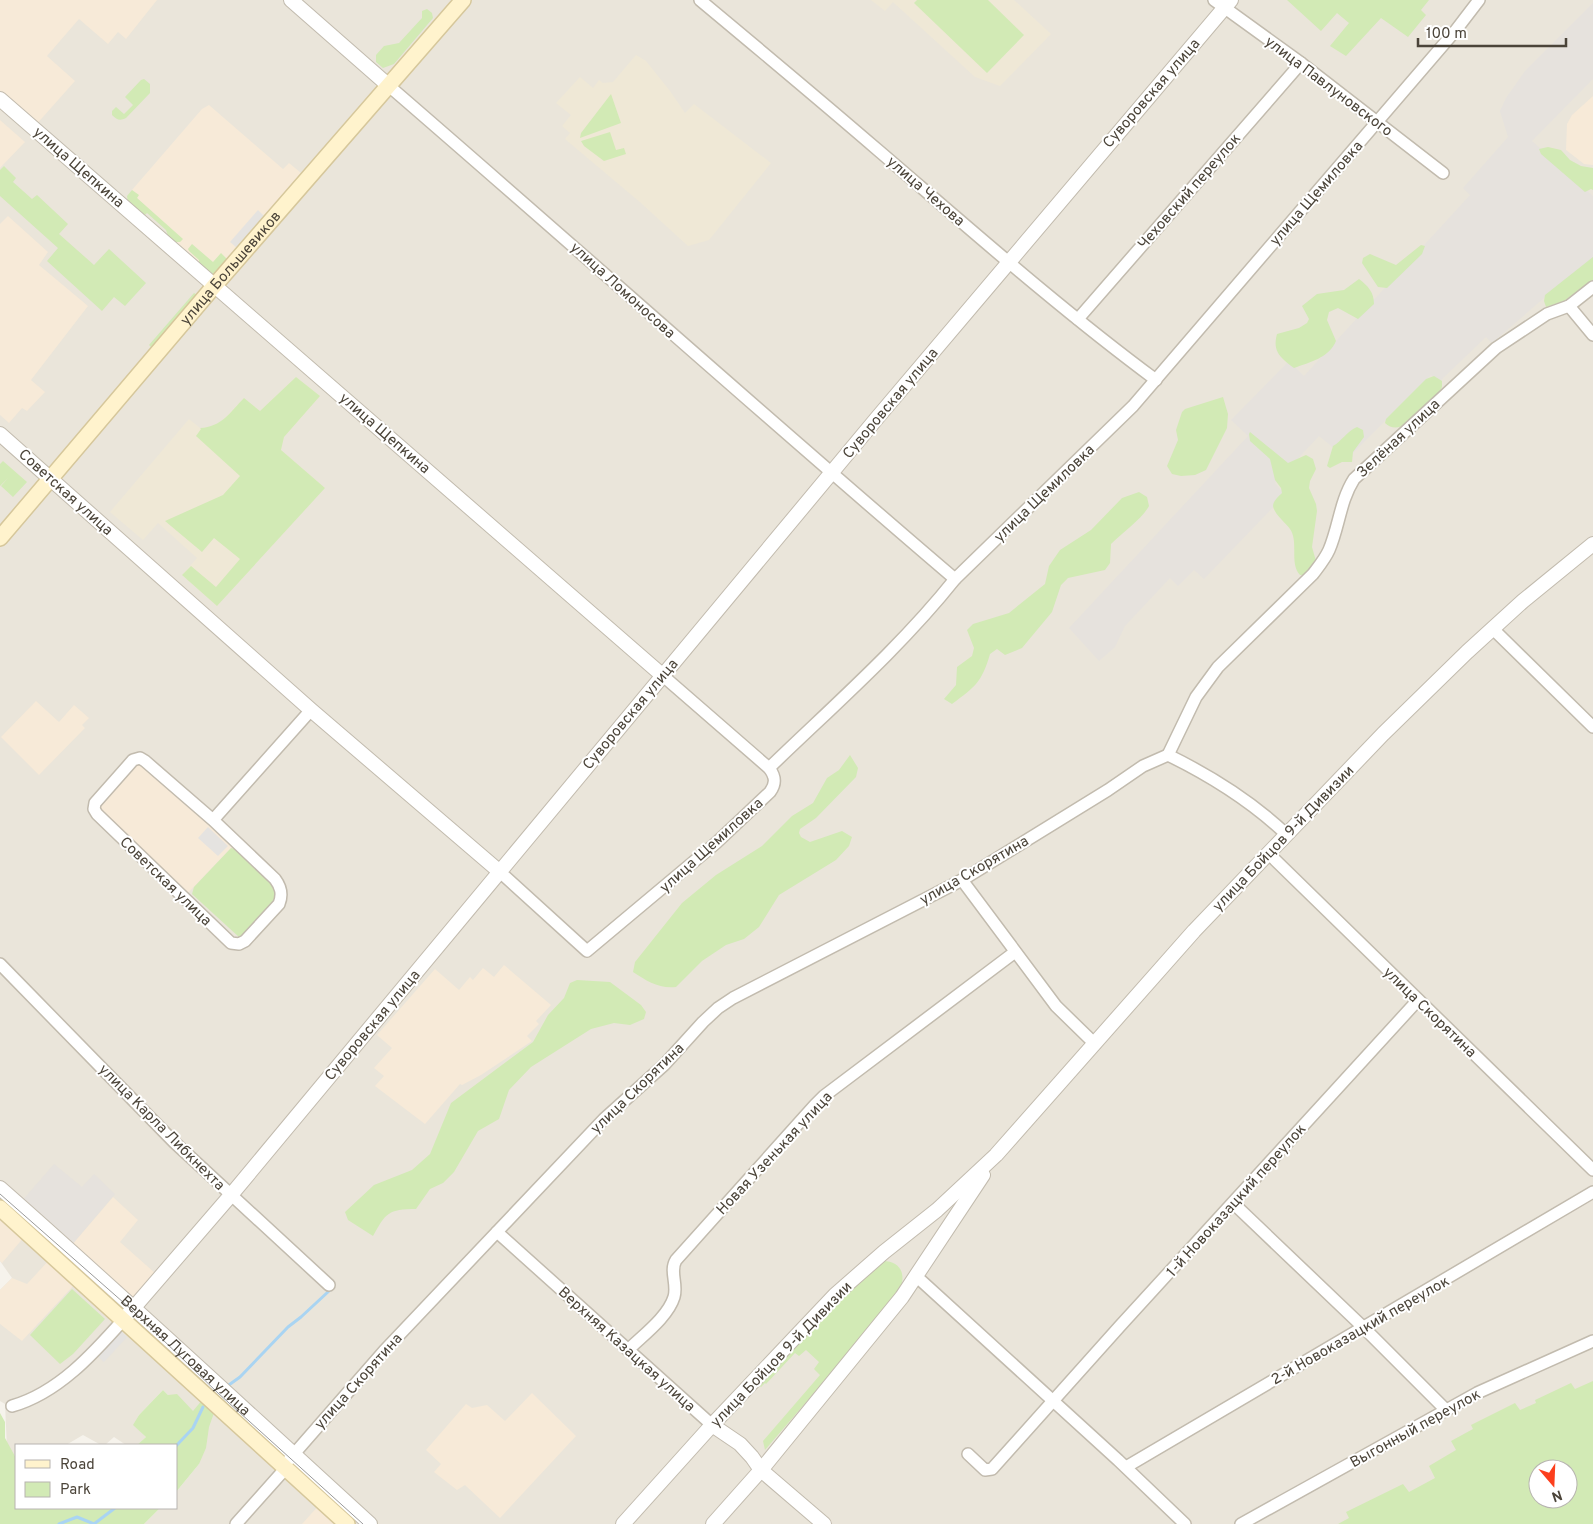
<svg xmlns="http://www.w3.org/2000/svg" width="1593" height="1524" viewBox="0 0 1593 1524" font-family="Overpass,sans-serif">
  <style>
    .residential { fill: #eae5da; fill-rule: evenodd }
    .commercial { fill: #f7ead8 }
    .industrial { fill: #e6e2dd }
    .education { fill: #efe8d6 }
    .green { fill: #d2eab5; fill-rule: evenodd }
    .parking { fill: #e5e3e0 }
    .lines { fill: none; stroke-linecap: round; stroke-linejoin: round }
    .stream { stroke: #a9d4f2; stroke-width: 3 }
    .minor-casing { stroke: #c2bbae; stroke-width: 14 }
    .tertiary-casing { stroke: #c2bbae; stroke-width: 16 }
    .secondary-casing { stroke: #d6c79b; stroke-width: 18 }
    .minor { stroke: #fff; stroke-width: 11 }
    .tertiary { stroke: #fff; stroke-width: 14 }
    .secondary { stroke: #fff3cd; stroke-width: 15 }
    .tram { stroke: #9a9a9a; stroke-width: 1 }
    .labels { text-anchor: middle; stroke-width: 4; stroke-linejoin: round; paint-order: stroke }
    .street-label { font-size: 15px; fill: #4b4439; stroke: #fff }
  </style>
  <rect width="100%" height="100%" fill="#f6f3ec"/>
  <!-- residential -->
  <path class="residential" d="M0 0H1593V1524H144L160 1508H176V1492L199 1464 168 1395 163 1390 139 1415 134 1425 146 1437 137 1445H126L114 1437 105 1445H101L83 1435 66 1445H16V1457L7 1448 5 1404 0 1401V1290L12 1278 0 1261ZM1538 1469H1568V1499H1538Z"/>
  <!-- commercial -->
  <g class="commercial">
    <path d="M0 0H157L126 39 118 32 108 44 79 19 47 56 75 81 35 126 0 94Z"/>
    <path d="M1593 96V165L1584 164 1566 150 1567 124 1572 115Z"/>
    <path d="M209 105 283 169 289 163 301 173 227 259 215 273 212 274 173 242H180L137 198 132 190 202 109Z"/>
    <path d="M0 120 25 142 0 168Z"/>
    <path d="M8 216 48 252 39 265 88 306 31 380 45 392 27 411 22 408 9 423 0 415V224Z"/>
    <path d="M36 701 59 722 74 705 89 718 82 725 85 728 39 775 1 737Z"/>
    <path d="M139 761 234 845 188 893 96 810Z"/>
    <path d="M504 965 551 1005 536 1021 539 1024 527 1036 532 1041 481 1075 462 1085 460 1084 425 1124 375 1086 384 1076 374 1068 392 1048 377 1035 435 969 459 990 470 977 473 980 483 968 494 977Z"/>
    <path d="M113 1197 138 1220 120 1242 155 1273 133 1299 70 1247Z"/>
    <path d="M0 1214 25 1236 2 1263 0 1261Z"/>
    <path d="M50 1259 76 1283 22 1341 0 1324V1290L12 1278 27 1284Z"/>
    <path d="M532 1393 576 1436 500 1518 465 1485 457 1490 434 1472 441 1464 426 1450 466 1404 472 1408 487 1405 505 1421Z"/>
    <path d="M320 1504 340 1524H302Z"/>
  </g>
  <!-- industrial -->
  <g class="industrial">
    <path d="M1593 3V79L1532 141 1593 196V259L1558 286 1492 343 1486 337 1439 382 1431 375 1347 459 1319 436 1275 483 1285 495 1204 579 1194 570 1178 586 1170 578 1125 626 1115 647 1099 661 1069 628 1248 436 1231 420 1289 361 1304 376 1470 195 1463 188 1508 137 1500 111 1506 98 1525 71Z"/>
    <path d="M54 1164 82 1187 94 1174 115 1194 70 1247 21 1202Z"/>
  </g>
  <!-- education -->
  <g class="education">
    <path d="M871 0H1014L1051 34 1000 86 975 77 893 2 885 11Z"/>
    <path d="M636 55 646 61 670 91 685 113 694 104 771 163 709 240 688 246 641 203 565 139 570 133 562 126 571 115 556 103 580 77 593 88 599 80 603 83 613 82Z"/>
    <path d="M296 377 320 396 284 437 281 450 325 488 217 606 182 575 197 558 158 523 143 540 110 512 189 419 200 428 211 427 219 424 244 398 260 411Z"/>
  </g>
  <!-- green -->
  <g class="green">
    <path d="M917 0H988L1024 35 987 73 914 3Z"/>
    <path d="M1287 0H1429L1421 10 1426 15 1408 37 1381 18 1346 56 1330 46 1349 23 1337 13 1321 31Z"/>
    <path d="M427 9 432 13 433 18 394 64 383 68 376 62V55L384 46 399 43 422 18V11Z"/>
    <path d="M144 79 150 84V93L126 118C120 121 117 120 112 115V111L116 107 124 114 133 105 125 97 141 80Z"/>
    <path d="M611 94 621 123 580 138 581 133Z"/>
    <path d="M610 132 616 150 624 148 626 154 604 161 584 146 581 141Z"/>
    <path d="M1548 147 1561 150 1570 160 1581 166 1593 168V190L1591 189 1585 192 1541 154 1539 149Z"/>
    <path d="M4 166 16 178 13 182 32 199 37 195 68 224 59 234 94 265 109 249 146 283 125 306 114 297 102 311 47 261 58 248 0 196V170Z"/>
    <path d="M132 190 139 195 137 198 183 239 180 242H173L169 239 166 230 147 213 143 217 128 203 127 196Z"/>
    <path d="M192 244 213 262 221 253 227 259 215 273 212 274 199 264V260L189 251 188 249Z"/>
    <path d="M1421 245 1425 246 1422 254 1387 288 1378 287 1362 263 1363 258 1370 254 1396 265Z"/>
    <path d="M1593 257V280L1564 301 1546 307 1544 301 1545 295Z"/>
    <path d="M1359 279C1368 286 1374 292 1374 304L1358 319 1338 308 1329 312 1327 320 1336 341C1329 358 1310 362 1294 368 1281 358 1272 352 1277 334L1299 328 1307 323 1309 319 1302 306 1317 294 1344 290Z"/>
    <path d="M194 293 197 295 152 348 149 345Z"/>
    <path d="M1434 376 1442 381V387L1439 393C1427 405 1402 440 1385 423L1386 419 1426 379Z"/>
    <path d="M296 377 320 396 284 437 281 450 325 488 217 606 182 575 191 566 216 587 240 559 214 538 202 552 165 521 223 495 240 476 196 436 201 429 200 428C222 427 230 412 244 398L260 411Z"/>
    <path d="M1223 397 1228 414 1227 428 1206 470 1195 475 1181 476 1172 474 1167 466 1178 440 1176 430 1182 412 1185 409Z"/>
    <path d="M1357 427 1363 430 1364 437 1353 452 1352 462H1342L1330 468 1327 466 1333 446C1342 441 1347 431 1357 427Z"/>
    <path d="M1250 432 1288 463 1306 455 1313 459 1316 469 1310 481 1309 488 1316 504 1317 511 1312 547 1316 561 1307 575H1300C1289 563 1299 542 1290 529 1286 523 1274 514 1273 506 1273 501 1279 496 1282 493L1281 488 1275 480 1270 459 1250 441 1249 434Z"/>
    <path d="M3 461 27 482 13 497 1 486 8 478 0 486V464Z"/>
    <path d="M1139 492 1147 497 1149 506C1142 519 1122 533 1111 544L1110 563 1105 570 1068 578 1061 585 1052 612 1022 648 1005 655 997 649 990 654C982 682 975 687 952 704L944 699 956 685 957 667 972 656 974 648 967 630 973 624 1009 613 1045 584 1049 566 1060 550 1091 530 1122 498Z"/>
    <path d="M850 755 858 768 856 777 816 818 800 829 799 833 801 837 810 842 842 831 852 837 849 846 836 860 779 895 759 927 744 939 726 945 702 961 676 987C659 989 647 981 633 972L635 962 682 903 716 875 762 846 792 816 813 803 827 778 839 770Z"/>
    <path d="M231 848 238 850 275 886 276 900 240 938 192 894 194 887Z"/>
    <path d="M577 980 610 982 641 1005 646 1012 644 1019 630 1025 614 1023 591 1029 531 1067 509 1090 499 1119 478 1131 454 1172 443 1183 430 1189 416 1209C388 1209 386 1213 373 1236L348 1220 345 1212 374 1185 412 1170 430 1154 451 1103 533 1042 548 1015 564 998 570 983Z"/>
    <path d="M881 1261C898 1260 906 1271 901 1287L826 1379 765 1450 763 1441 820 1375 814 1369 819 1362 806 1350 799 1356 795 1353 766 1384 765 1383 761 1387 758 1385 730 1416 728 1415 838 1299Z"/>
    <path d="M72 1289 105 1319 73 1354 60 1364 30 1335Z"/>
    <path d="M1593 1381V1524H1338L1349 1518 1346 1512 1403 1484 1409 1492 1435 1478 1429 1466 1456 1450 1451 1441 1473 1429 1471 1425 1515 1403 1520 1410 1536 1403 1535 1400 1571 1383 1575 1389ZM1538 1469H1568V1499H1538Z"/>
    <path d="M163 1390 168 1395 177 1394 193 1411 203 1399 215 1410 209 1427 206 1448 199 1464 176 1492V1445H137L146 1437 133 1425 139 1415Z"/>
    <path d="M0 1413 5 1422V1438L16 1458V1508H160L144 1524H0Z"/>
  </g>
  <!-- parking -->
  <g class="parking">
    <path d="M258 210 264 216 237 248 230 242Z"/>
    <path d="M208 827 228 846 218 856 198 838Z"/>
    <path d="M119 1329 127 1337 104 1362 95 1354Z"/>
  </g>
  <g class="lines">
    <!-- stream -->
    <g class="stream">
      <path d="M226 1387 240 1377 288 1327 301 1317 329 1291"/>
      <path d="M176 1446 193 1428 203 1407"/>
      <path d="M59 1524 77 1517 94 1524 115 1508"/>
    </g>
    <!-- minor casing -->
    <g class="minor-casing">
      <g id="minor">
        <path d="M700 0C760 50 820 100 879 151 970 229 1059 308 1156 380"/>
        <path d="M1214 0 1301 63 1443 173"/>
        <path d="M389 86C579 250 765 417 955 579"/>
        <path d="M1569 306 1593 335"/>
        <path d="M1078 319 1301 63"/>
        <path d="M1493 629 1593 727"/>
        <path d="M1168 755 1196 697 1218 667 1313 574C1319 566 1325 559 1329 550 1339 527 1340 501 1354 479L1496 348 1547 314 1569 306 1593 287"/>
        <path d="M769 768C832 707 900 648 955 579L1133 406 1456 30 1479 0"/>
        <path d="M213 820 275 879C281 887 283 894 279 904L245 941 239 944 231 943 97 814 94 809 95 803 133 760 140 758 145 761 213 820 311 710"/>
        <path d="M1268 853 1593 1170"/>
        <path d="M500 872 587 951 716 843 770 792C776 784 776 777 769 768L662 675"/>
        <path d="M962 880 1056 1006 1095 1044"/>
        <path d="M0 964 174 1142 329 1285"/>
        <path d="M1233 1203 1364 1328 1446 1410"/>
        <path d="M497 1232 712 1425"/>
        <path d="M916 1276 1118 1460 1185 1524"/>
        <path d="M628 1350C642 1336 668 1317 674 1297 678 1284 669 1271 676 1260L815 1105 824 1096 1015 952"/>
        <path d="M12 1406C58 1393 93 1354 124 1319"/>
        <path d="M968 1454 985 1470 992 1469 1120 1326 1418 1000"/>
        <path d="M1126 1467 1593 1192"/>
        <path d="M236 1524 285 1469 287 1462 384 1351 604 1119 664 1065 703 1022 718 1008 733 998 962 880 1108 790 1143 766 1168 755C1211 776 1251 801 1286 834"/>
        <path d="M1241 1524 1477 1393 1593 1341"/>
      </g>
    </g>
    <!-- tertiary casing -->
    <g class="tertiary-casing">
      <g id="tertiary">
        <path d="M291 0 389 86"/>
        <path d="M0 99 662 675"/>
        <path d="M0 434 311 710 500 872"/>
        <path id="s1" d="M0 1188C125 1298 247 1412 370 1524"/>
        <path d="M124 1319 231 1195 877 418 1231 0"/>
        <path d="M712 1425 740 1444 752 1457 761 1470 824 1524"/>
        <path d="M623 1524 712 1425 835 1295 884 1252 937 1210 996 1155 1194 931 1383 734 1467 652 1523 601 1593 544"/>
        <path d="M713 1524 761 1470 902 1297 983 1175"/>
      </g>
    </g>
    <!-- secondary casing -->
    <g class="secondary-casing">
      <g id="secondary">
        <path id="s2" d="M0 538 215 285 463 0"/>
        <path d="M0 1208 347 1524"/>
      </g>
    </g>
    <!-- minor -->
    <use href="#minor" class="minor"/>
    <!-- tertiary -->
    <use href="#tertiary" class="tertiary"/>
    <!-- secondary -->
    <use href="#secondary" class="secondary"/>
    <!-- tram -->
    <path class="tram" d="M0 1194 132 1310 218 1393 363 1524"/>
  </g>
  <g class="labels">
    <!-- street labels -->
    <g class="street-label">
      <text transform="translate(1329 86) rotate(37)" y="5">улица Павлуновского</text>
      <text transform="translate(1151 93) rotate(-49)" y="5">Суворовская улица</text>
      <text transform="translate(79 167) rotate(41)" y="5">улица Щепкина</text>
      <text transform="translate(926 191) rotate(41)" y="5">улица Чехова</text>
      <text transform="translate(1189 191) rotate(-49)" y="5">Чеховский переулок</text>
      <text transform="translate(1316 193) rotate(-49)" y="5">улица Щемиловка</text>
      <text dy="5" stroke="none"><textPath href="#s2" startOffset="355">улица Большевиков</textPath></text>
      <text transform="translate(623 290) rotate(42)" y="5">улица Ломоносова</text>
      <text transform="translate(890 403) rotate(-50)" y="5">Суворовская улица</text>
      <text transform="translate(385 433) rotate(41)" y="5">улица Щепкина</text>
      <text transform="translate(1398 438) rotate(-43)" y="5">Зелёная улица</text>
      <text transform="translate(66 492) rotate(42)" y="5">Советская улица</text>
      <text transform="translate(1044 493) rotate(-44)" y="5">улица Щемиловка</text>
      <text transform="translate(630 714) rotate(-50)" y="5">Суворовская улица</text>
      <text transform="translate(1283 838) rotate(-46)" y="5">улица Бойцов 9-й Дивизии</text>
      <text transform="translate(711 845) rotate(-42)" y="5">улица Щемиловка</text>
      <text transform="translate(974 870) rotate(-30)" y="5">улица Скорятина</text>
      <text transform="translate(166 881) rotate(44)" y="5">Советская улица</text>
      <text transform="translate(1430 1012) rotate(44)" y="5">улица Скорятина</text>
      <text transform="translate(372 1025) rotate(-50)" y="5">Суворовская улица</text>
      <text transform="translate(637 1088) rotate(-44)" y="5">улица Скорятина</text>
      <text transform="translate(162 1127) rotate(45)" y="5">улица Карла Либкнехта</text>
      <text transform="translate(774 1153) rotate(-47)" y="5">Новая Узенькая улица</text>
      <text transform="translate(1236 1200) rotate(-48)" y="5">1-й Новоказацкий переулок</text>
      <text transform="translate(1360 1330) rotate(-30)" y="5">2-й Новоказацкий переулок</text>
      <text transform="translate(627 1349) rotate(42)" y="5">Верхняя Казацкая улица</text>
      <text transform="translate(781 1354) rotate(-46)" y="5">улица Бойцов 9-й Дивизии</text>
      <text dy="5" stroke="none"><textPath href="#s1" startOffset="250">Верхняя Луговая улица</textPath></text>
      <text transform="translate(358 1381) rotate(-48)" y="5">улица Скорятина</text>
      <text transform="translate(1415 1428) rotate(-29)" y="5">Выгонный переулок</text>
    </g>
  </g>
  <!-- legend -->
  <rect x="15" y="1444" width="162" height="65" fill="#ffffff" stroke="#b7b4b0"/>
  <rect x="25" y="1460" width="25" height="8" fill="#fff3cd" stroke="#b7b4b0"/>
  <text x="60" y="1469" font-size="15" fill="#4b4439">Road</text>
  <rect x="25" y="1482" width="25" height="15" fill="#d2eab5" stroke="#b7b4b0"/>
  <text x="60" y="1494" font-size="15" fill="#4b4439">Park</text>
  <!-- north arrow -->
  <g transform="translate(1553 1484) rotate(161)"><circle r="24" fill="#ffffff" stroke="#b7b4b0"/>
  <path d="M0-4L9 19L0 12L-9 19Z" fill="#fc3f1d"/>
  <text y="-8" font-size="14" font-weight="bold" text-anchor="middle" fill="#4b4439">N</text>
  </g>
  <!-- scale -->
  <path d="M1418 38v8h148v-8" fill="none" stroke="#4b4439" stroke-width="2.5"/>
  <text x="1426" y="38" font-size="15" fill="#4b4439" stroke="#ffffff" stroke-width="4" paint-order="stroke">100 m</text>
</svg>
